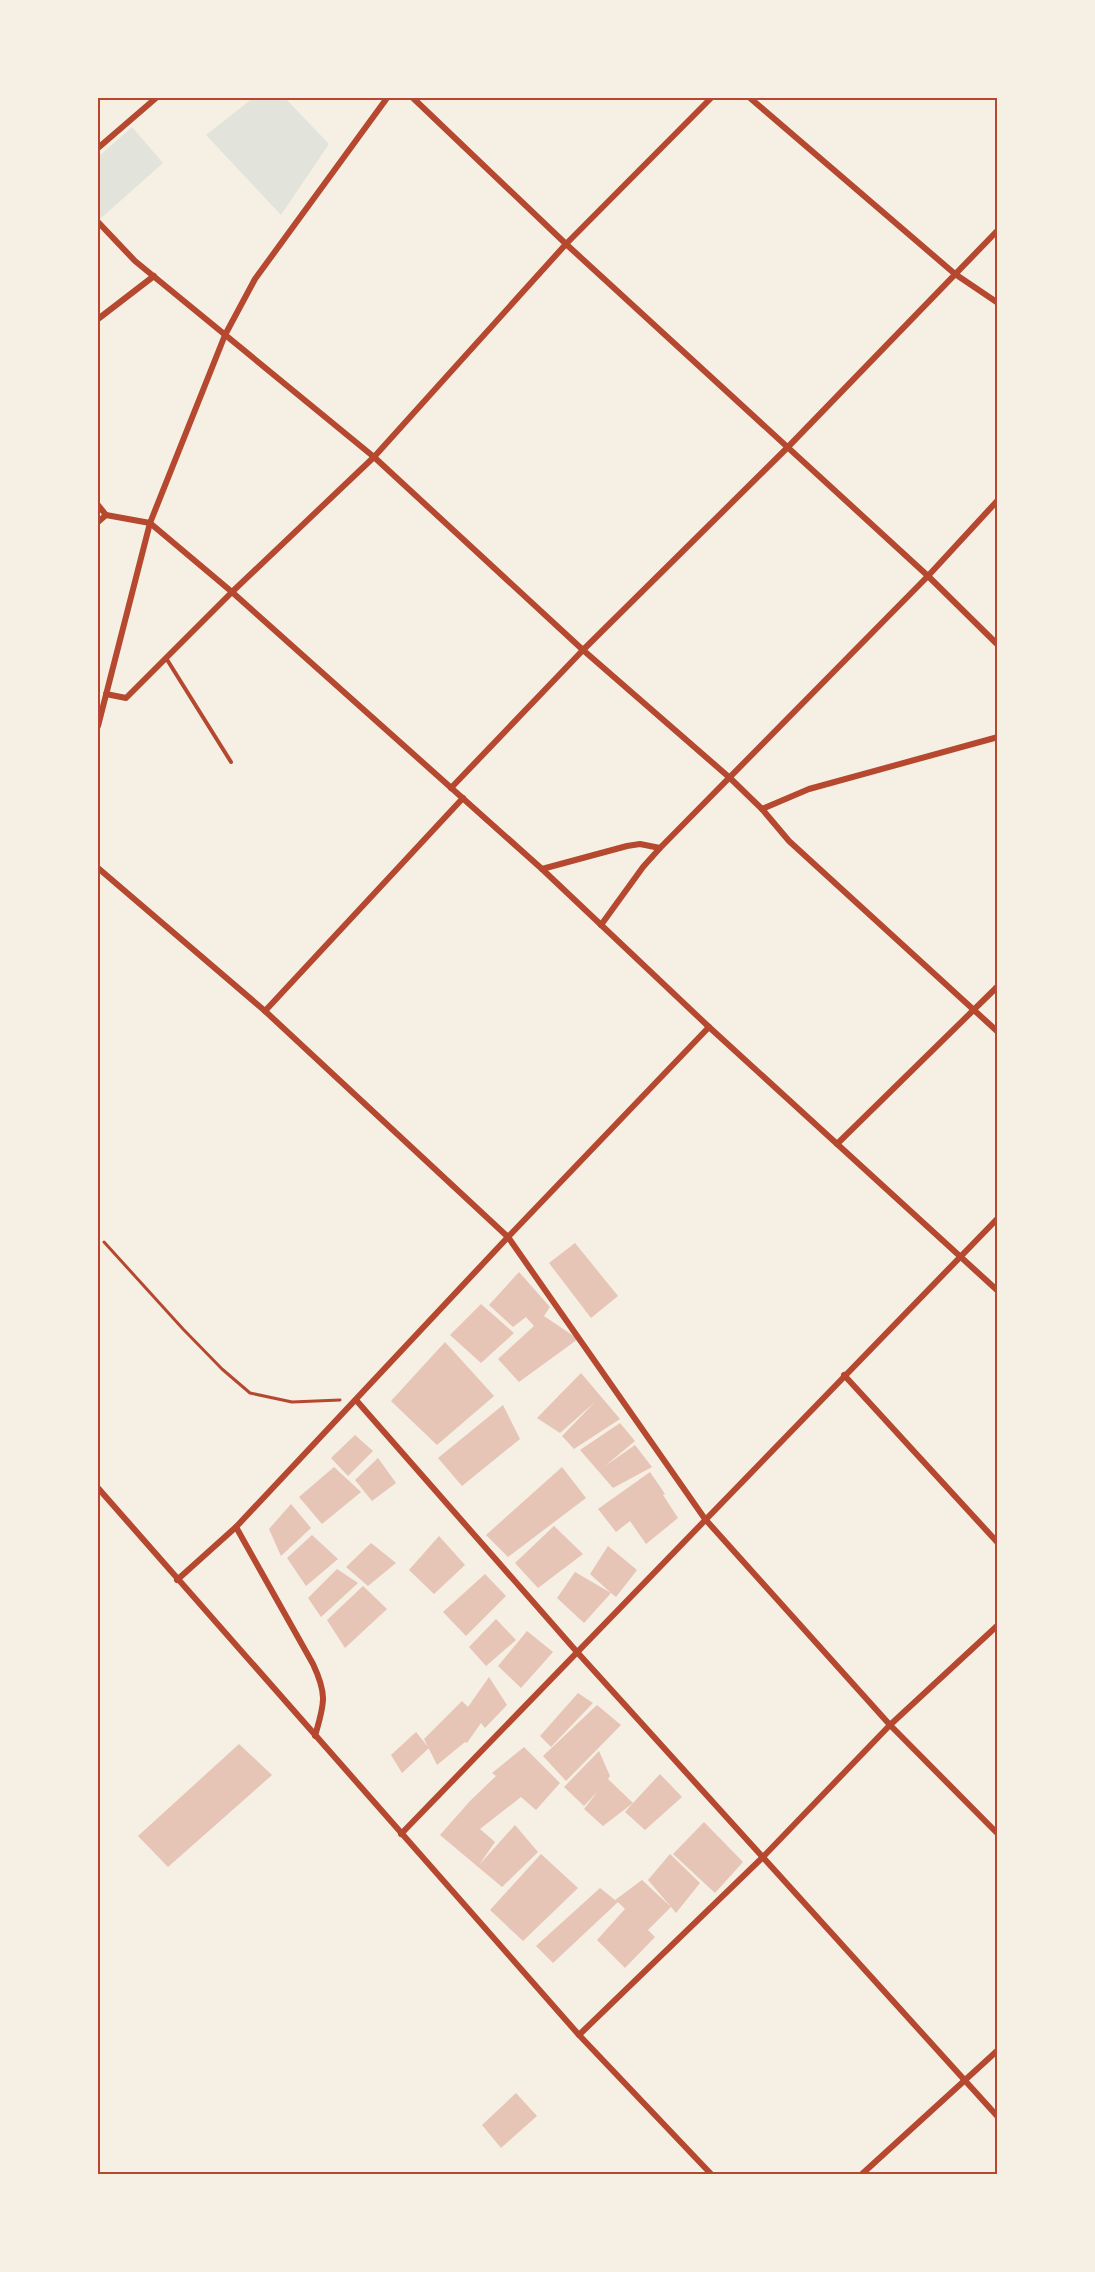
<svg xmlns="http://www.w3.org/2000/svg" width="1095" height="2272" viewBox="0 0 1095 2272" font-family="'Libre Baskerville',serif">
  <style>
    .green { fill: #e2e4dc }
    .building { fill: #e6c5b7 }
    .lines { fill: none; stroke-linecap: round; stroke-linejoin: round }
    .path { stroke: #b5482f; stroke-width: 3 }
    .service { stroke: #b5482f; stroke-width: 4 }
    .minor { stroke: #b5482f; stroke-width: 6 }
    .neatline { fill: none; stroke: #b5482f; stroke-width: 2 }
  </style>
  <rect width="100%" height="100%" fill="#f6efe4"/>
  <!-- green -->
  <g class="green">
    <path d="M253 98H285L329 144 281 215 206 135Z"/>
    <path d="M132 127 163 163 101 218 98 214V157Z"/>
  </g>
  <!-- building -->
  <g class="building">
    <path d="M575 1243 618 1296 591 1318 549 1263Z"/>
    <path d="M519 1272 550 1307 544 1316 578 1339 519 1382 498 1359 534 1326 526 1317 513 1327 489 1305Z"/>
    <path d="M481 1304 514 1333 481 1363 450 1335Z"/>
    <path d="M445 1342 494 1396 437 1445 391 1401Z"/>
    <path d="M581 1373 620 1419 574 1449 562 1436 595 1402 560 1433 537 1418Z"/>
    <path d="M503 1405 520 1439 462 1486 438 1458Z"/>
    <path d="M620 1423 635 1441 605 1466 635 1445 652 1467 613 1488 580 1450Z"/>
    <path d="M355 1435 373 1451 348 1476 331 1458Z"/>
    <path d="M378 1458 396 1483 372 1501 355 1480Z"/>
    <path d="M334 1467 361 1492 322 1524 299 1497Z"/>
    <path d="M562 1467 586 1498 508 1557 486 1535Z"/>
    <path d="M650 1472 665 1494 663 1495 678 1518 646 1544 630 1521 616 1532 598 1509Z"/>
    <path d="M291 1504 311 1528 281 1556 269 1529Z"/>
    <path d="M554 1526 583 1554 538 1588 515 1563Z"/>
    <path d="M312 1535 338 1559 306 1586 287 1558Z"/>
    <path d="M439 1536 465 1565 434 1594 409 1570Z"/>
    <path d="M371 1543 396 1563 368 1586 346 1567Z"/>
    <path d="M608 1546 637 1570 616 1597 611 1593 584 1623 557 1598 575 1572 611 1593 590 1574Z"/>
    <path d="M337 1569 358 1583 321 1617 308 1598Z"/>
    <path d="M485 1574 506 1596 466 1636 443 1612Z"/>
    <path d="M363 1586 387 1609 345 1648 327 1620Z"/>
    <path d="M496 1619 516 1640 486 1666 469 1647Z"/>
    <path d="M527 1631 553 1652 521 1688 498 1666Z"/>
    <path d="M489 1677 507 1705 485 1728 481 1723 467 1743 465 1742 437 1765 424 1739 462 1701 468 1707Z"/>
    <path d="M578 1693 593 1703 551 1747 540 1736Z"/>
    <path d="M597 1705 621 1725 566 1781 543 1756Z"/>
    <path d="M416 1732 429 1748 402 1773 391 1755Z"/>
    <path d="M239 1744 272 1775 168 1867 138 1836Z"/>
    <path d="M524 1747 560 1783 536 1810 521 1797 480 1829 495 1842 479 1865 515 1825 538 1852 502 1887 440 1835 470 1801 496 1776 492 1773Z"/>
    <path d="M599 1751 610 1776 608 1779 633 1803 660 1774 682 1797 645 1830 625 1812 633 1803 603 1826 584 1809 598 1791 584 1806 564 1787Z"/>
    <path d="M704 1822 743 1862 715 1893 673 1854Z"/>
    <path d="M541 1854 578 1888 523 1941 490 1910Z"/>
    <path d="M670 1854 700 1883 676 1913 671 1907 648 1930 655 1937 625 1968 597 1940 625 1909 618 1902 553 1963 536 1946 600 1888 615 1900 642 1880 671 1907 648 1880Z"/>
    <path d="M516 2093 537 2116 501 2148 482 2125Z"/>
  </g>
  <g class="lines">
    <!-- path -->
    <path class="path" d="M104 1242 183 1329 222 1369 250 1393 292 1402 340 1400"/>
    <!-- service -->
    <path class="service" d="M166 658 231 762"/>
    <!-- minor -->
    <g class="minor">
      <path d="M413 98 566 244 928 576 998 645"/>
      <path d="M750 98 955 274 998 303"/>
      <path d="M98 148 156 98"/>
      <path d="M98 222 135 261 374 457 583 650 730 778 762 809 789 841 998 1032"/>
      <path d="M98 319 154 276"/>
      <path d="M98 505 106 515 150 523"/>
      <path d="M98 522 106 515"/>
      <path d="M150 523 232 592 542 869 709 1027 998 1291"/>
      <path d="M106 694 126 698 232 592 374 457 566 244 711 98"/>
      <path d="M98 726 150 523 225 335 255 279 387 98"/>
      <path d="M451 788 583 650 787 448 998 230"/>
      <path d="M762 809 809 789 998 737"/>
      <path d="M98 868 265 1011 508 1237 705 1519 890 1725 998 1834"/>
      <path d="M542 869 627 846 640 844 660 848"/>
      <path d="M601 925 643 867 660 848 928 576 998 500"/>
      <path d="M265 1011 463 798"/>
      <path d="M837 1144 998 986"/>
      <path d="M844 1375 998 1543"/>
      <path d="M356 1400 577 1652 998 2117"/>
      <path d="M98 1488 579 2035 711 2174"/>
      <path d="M236 1527 313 1664C328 1696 324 1704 315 1736"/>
      <path d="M177 1580 236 1527 508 1237 709 1027"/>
      <path d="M401 1834 998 1218"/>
      <path d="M579 2035 762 1858 890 1725 998 1625"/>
      <path d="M862 2174 998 2050"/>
    </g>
  </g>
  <!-- border -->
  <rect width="1095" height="2272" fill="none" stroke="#f6efe4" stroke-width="198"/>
  <rect x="99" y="99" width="897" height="2074" class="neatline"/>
</svg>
